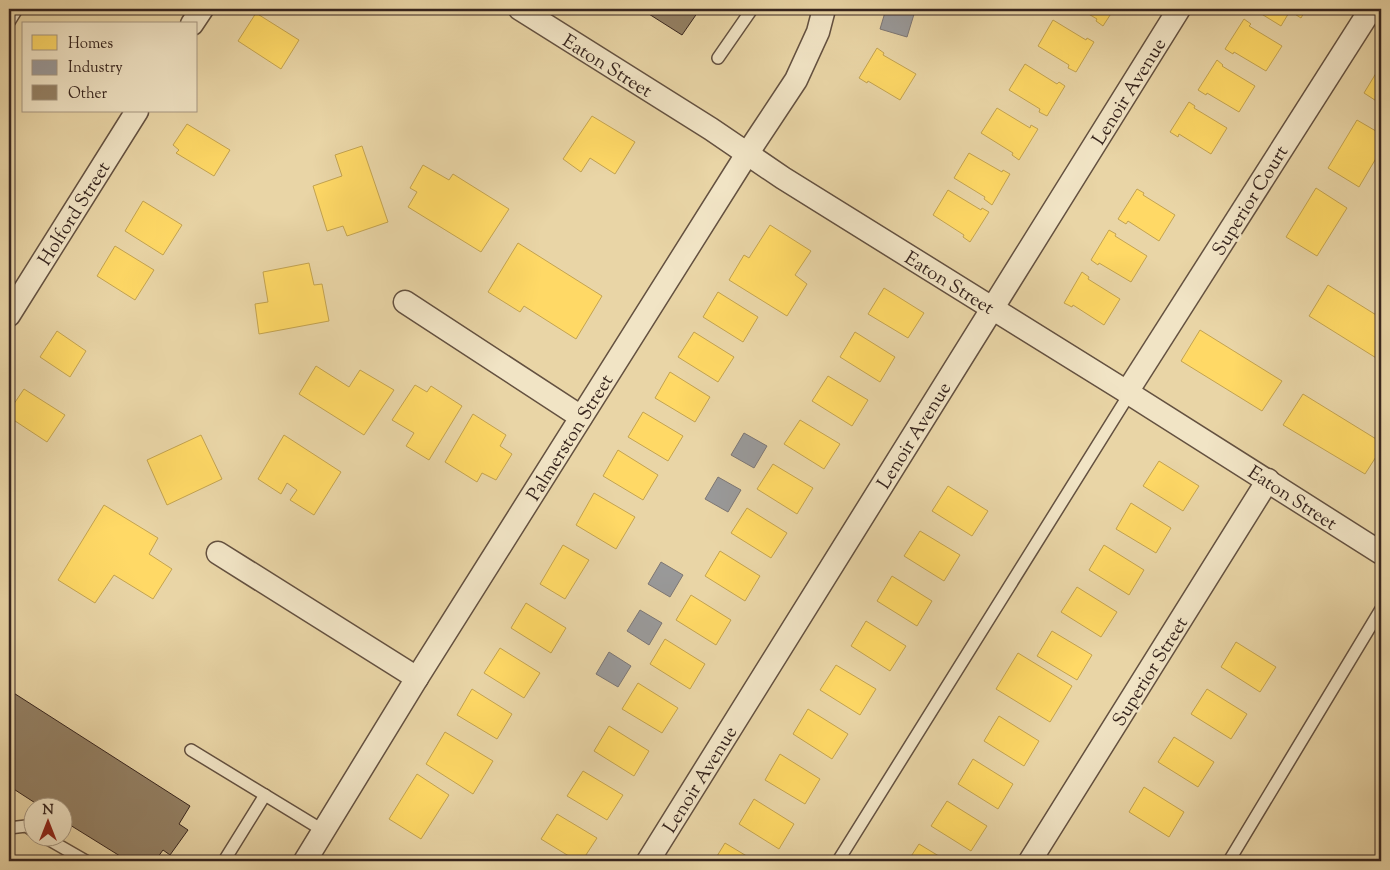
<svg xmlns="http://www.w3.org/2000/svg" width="1390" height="870" viewBox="0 0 1390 870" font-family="'Sorts Mill Goudy',serif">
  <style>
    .homes { fill: #ffd966; stroke: #c3a350 }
    .industry { fill: #999; stroke: #7c7674 }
    .building { fill: #948165; stroke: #37251e }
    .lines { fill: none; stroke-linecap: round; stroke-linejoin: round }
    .lane-casing { stroke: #645140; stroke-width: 14 }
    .street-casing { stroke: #645140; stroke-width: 25 }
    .lane { stroke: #f1e4c5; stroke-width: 11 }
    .street { stroke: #f1e4c5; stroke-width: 22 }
    .labels { text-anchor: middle; stroke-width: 5; stroke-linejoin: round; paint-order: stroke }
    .street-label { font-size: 19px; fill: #37251e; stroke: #f1e4c5 }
  </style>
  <rect width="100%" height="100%" fill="#e9d5a6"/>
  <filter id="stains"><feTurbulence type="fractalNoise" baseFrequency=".004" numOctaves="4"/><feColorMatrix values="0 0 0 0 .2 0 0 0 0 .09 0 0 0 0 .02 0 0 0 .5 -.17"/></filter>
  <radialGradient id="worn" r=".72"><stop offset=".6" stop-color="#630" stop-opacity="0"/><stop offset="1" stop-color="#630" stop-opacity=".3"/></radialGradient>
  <!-- homes -->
  <g class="homes">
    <path d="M1080 9H1114L1103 26 1096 21 1097 19Z"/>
    <path d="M1256 9H1306L1301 18 1290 11 1281 26 1255 10Z"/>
    <path d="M256 13 299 40 281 69 238 41Z"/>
    <path d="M1244 19 1251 24 1249 26 1282 46 1266 71 1234 52 1233 54 1225 49Z"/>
    <path d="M1053 20 1086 40 1087 38 1094 42 1076 72 1068 68 1069 65 1038 46Z"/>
    <path d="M877 48 884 53 883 55 916 74 900 100 868 81 867 83 859 78Z"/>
    <path d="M1217 60 1223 65 1222 66 1255 86 1239 112 1207 93 1206 95 1198 90Z"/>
    <path d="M1025 64 1057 84 1059 82 1065 86 1047 116 1039 112 1040 109 1009 90Z"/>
    <path d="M1381 65V104L1364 93Z"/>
    <path d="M1189 102 1195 106 1194 108 1227 128 1211 154 1179 134 1178 137 1170 132Z"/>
    <path d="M997 108 1030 128 1031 125 1038 129 1019 160 1012 155 1013 153 981 133Z"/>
    <path d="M592 116 635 142 615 174 590 158 581 172 563 159Z"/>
    <path d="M1357 120 1381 134V150L1359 187 1328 168Z"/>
    <path d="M187 124 230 150 214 176 176 153 179 150 173 145Z"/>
    <path d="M362 146 388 222 347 236 343 226 327 231 313 186 342 176 335 155Z"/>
    <path d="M969 153 1002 172 1003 170 1010 174 992 205 984 199 985 197 954 178Z"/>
    <path d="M423 165 449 180 453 174 509 209 481 252 408 207 417 192 410 188Z"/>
    <path d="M1316 188 1347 208 1317 256 1286 237Z"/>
    <path d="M1137 189 1144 193 1143 195 1175 215 1159 241 1128 221 1126 224 1118 219Z"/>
    <path d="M948 190 981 210 982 208 989 212 970 242 963 237 964 235 933 215Z"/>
    <path d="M143 201 182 225 163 255 125 231Z"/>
    <path d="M770 225 811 251 795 275 807 284 787 316 729 280 744 255 749 258Z"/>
    <path d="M1109 230 1116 234 1115 236 1147 256 1131 282 1099 263 1098 265 1091 260Z"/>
    <path d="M518 243 602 296 576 339 524 306 520 312 488 292Z"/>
    <path d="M115 246 154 270 135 300 97 276Z"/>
    <path d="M309 263 314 285 322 284 329 321 259 334 255 304 268 302 263 272Z"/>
    <path d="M1082 272 1089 277 1088 279 1120 299 1104 325 1073 305 1072 307 1064 303Z"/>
    <path d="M1328 285 1381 318V361L1309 316Z"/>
    <path d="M884 288 924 313 908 338 868 314Z"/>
    <path d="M718 292 758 317 743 342 703 317Z"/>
    <path d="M1200 330 1282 381 1262 411 1181 361Z"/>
    <path d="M57 331 86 351 70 377 40 357Z"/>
    <path d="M694 332 734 357 718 382 678 357Z"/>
    <path d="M855 332 895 357 880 382 840 357Z"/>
    <path d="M316 366 349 387 360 370 394 390 364 435 299 394Z"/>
    <path d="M670 372 710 397 695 422 655 398Z"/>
    <path d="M828 376 868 400 852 426 812 401Z"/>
    <path d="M415 385 427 392 431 386 462 406 429 460 406 446 414 433 392 420Z"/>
    <path d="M24 389 65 415 47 442 9 417V411Z"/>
    <path d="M1303 394 1381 442V449L1365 474 1283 425Z"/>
    <path d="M643 412 683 436 668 461 628 437Z"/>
    <path d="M473 414 506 435 500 446 512 454 496 480 482 473 477 482 445 462Z"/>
    <path d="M800 420 840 444 824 469 784 444Z"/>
    <path d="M201 435 222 479 167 505 147 460Z"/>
    <path d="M284 435 341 472 314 515 290 500 297 490 287 483 281 494 258 479Z"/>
    <path d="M618 450 658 475 643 500 603 476Z"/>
    <path d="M1159 461 1199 486 1183 511 1143 486Z"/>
    <path d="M773 464 813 488 797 514 757 489Z"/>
    <path d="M948 486 988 511 972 536 932 511Z"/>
    <path d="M594 493 635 517 616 549 576 525Z"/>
    <path d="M1131 503 1171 528 1156 553 1116 529Z"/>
    <path d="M104 505 158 538 149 554 172 569 153 599 114 575 95 603 58 580Z"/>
    <path d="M747 508 787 533 771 558 731 533Z"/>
    <path d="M920 531 960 555 944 581 904 556Z"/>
    <path d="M563 545 589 560 565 599 540 584Z"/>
    <path d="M1104 545 1144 570 1129 595 1089 570Z"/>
    <path d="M720 551 760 576 745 601 705 576Z"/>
    <path d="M892 576 932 601 917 626 877 601Z"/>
    <path d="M1077 587 1117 612 1101 637 1061 612Z"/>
    <path d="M691 595 731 620 716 645 676 620Z"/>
    <path d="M526 603 566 628 551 653 511 628Z"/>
    <path d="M866 621 906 646 890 671 851 646Z"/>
    <path d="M1052 631 1092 655 1077 680 1037 656Z"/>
    <path d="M665 639 705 664 690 689 650 664Z"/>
    <path d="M1236 642 1276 667 1260 692 1221 667Z"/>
    <path d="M500 648 540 673 524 698 484 673Z"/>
    <path d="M1018 653 1072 686 1050 722 996 689Z"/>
    <path d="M836 665 876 689 860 715 820 690Z"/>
    <path d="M638 683 678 708 662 733 622 709Z"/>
    <path d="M472 689 512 714 497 739 457 715Z"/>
    <path d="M1207 689 1247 714 1231 739 1191 714Z"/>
    <path d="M808 709 848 734 832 759 793 734Z"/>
    <path d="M999 716 1039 741 1024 766 984 741Z"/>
    <path d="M609 726 649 751 634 776 594 751Z"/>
    <path d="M445 732 493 761 473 794 426 764Z"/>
    <path d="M1174 737 1214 762 1198 787 1158 762Z"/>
    <path d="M780 754 820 779 805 804 765 780Z"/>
    <path d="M973 759 1013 784 998 809 958 784Z"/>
    <path d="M583 771 623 795 607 820 567 796Z"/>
    <path d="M417 774 449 795 421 839 389 819Z"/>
    <path d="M1144 787 1184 812 1169 837 1129 812Z"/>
    <path d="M754 799 794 824 779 849 739 824Z"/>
    <path d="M947 801 987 826 971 851 931 826Z"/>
    <path d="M557 814 597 838 582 861H577L541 839Z"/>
    <path d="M725 843 755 861H714Z"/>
    <path d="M919 844 947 861H908Z"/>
  </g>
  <!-- industry -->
  <g class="industry">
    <path d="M886 9H908L915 11 907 37 880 29Z"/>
    <path d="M744 433 767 446 754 468 731 455Z"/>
    <path d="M718 477 741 490 728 512 705 499Z"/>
    <path d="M661 562 683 575 670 597 648 584Z"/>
    <path d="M640 610 662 623 649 645 627 631Z"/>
    <path d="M609 652 631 666 618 687 596 674Z"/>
  </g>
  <!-- building -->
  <g class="building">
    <path d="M641 9H700L682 35Z"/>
    <path d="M9 690 190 806 179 824 188 830 170 855 163 850 155 861H128L62 820V808H43L9 786Z"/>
  </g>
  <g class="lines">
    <!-- lane casing -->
    <g class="lane-casing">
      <g id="lane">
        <path d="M9 22 17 9"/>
        <path d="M718 58 752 9"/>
        <path d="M191 750 324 831"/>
        <path d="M9 828 26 826 32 830"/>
        <path d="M46 838 86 861"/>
        <path d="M224 861 265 795"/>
        <path d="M838 861 1130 393"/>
        <path d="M1229 861 1381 609"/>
      </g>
    </g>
    <!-- street casing -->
    <g class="street-casing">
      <g id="street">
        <path d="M520 9 711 129 783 178 1127 392 1381 553"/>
        <path d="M192 24 202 9"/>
        <path d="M405 302 581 417"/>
        <path d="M9 315 137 111"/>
        <path d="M1127 392 1371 9"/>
        <path d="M218 553 417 678"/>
        <path d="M305 861 417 678 747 154 796 80 818 32 824 9"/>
        <path d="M648 861 1179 9"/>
        <path d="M1030 861 1268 480"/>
      </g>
    </g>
    <!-- lane -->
    <use href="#lane" class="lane"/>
    <!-- street -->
    <use href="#street" class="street"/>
  </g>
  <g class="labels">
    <!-- street labels -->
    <g class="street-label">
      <text transform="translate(608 65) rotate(32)" y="7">Eaton Street</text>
      <text transform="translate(1128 91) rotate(-58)" y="7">Lenoir Avenue</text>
      <text transform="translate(1249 200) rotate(-58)" y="7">Superior Court</text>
      <text transform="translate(73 213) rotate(-58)" y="7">Holford Street</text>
      <text transform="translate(950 282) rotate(32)" y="7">Eaton Street</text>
      <text transform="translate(913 435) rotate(-58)" y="7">Lenoir Avenue</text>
      <text transform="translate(569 437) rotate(-58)" y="7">Palmerston Street</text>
      <text transform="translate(1293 497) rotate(33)" y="7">Eaton Street</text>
      <text transform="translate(1149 671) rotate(-58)" y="7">Superior Street</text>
      <text transform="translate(699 779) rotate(-58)" y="7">Lenoir Avenue</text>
    </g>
  </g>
  <!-- margin -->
  <rect width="1390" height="870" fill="none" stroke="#e9d5a6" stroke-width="30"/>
  <rect x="10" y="10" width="1370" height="850" fill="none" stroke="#37251e" stroke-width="2.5"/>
  <rect x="15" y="15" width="1360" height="840" fill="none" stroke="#37251e"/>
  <!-- legend -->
  <rect x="22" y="22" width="175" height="90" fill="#f1e4c5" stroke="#a79882"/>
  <rect x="32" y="35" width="25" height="15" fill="#ffd966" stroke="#a79882"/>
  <text x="68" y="48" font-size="15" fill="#37251e">Homes</text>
  <rect x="32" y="60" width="25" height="15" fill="#999999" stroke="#a79882"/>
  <text x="68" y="72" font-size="15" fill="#37251e">Industry</text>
  <rect x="32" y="85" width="25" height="15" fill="#948165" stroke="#a79882"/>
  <text x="68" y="98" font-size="15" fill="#37251e">Other</text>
  <!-- north arrow -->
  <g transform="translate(48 822)"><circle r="24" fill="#f1e4c5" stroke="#a79882"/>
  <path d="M0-4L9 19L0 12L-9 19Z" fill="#8f2418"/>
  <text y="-8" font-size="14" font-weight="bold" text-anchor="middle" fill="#37251e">N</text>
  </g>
  <rect width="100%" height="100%" filter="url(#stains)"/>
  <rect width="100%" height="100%" fill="url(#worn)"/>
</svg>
